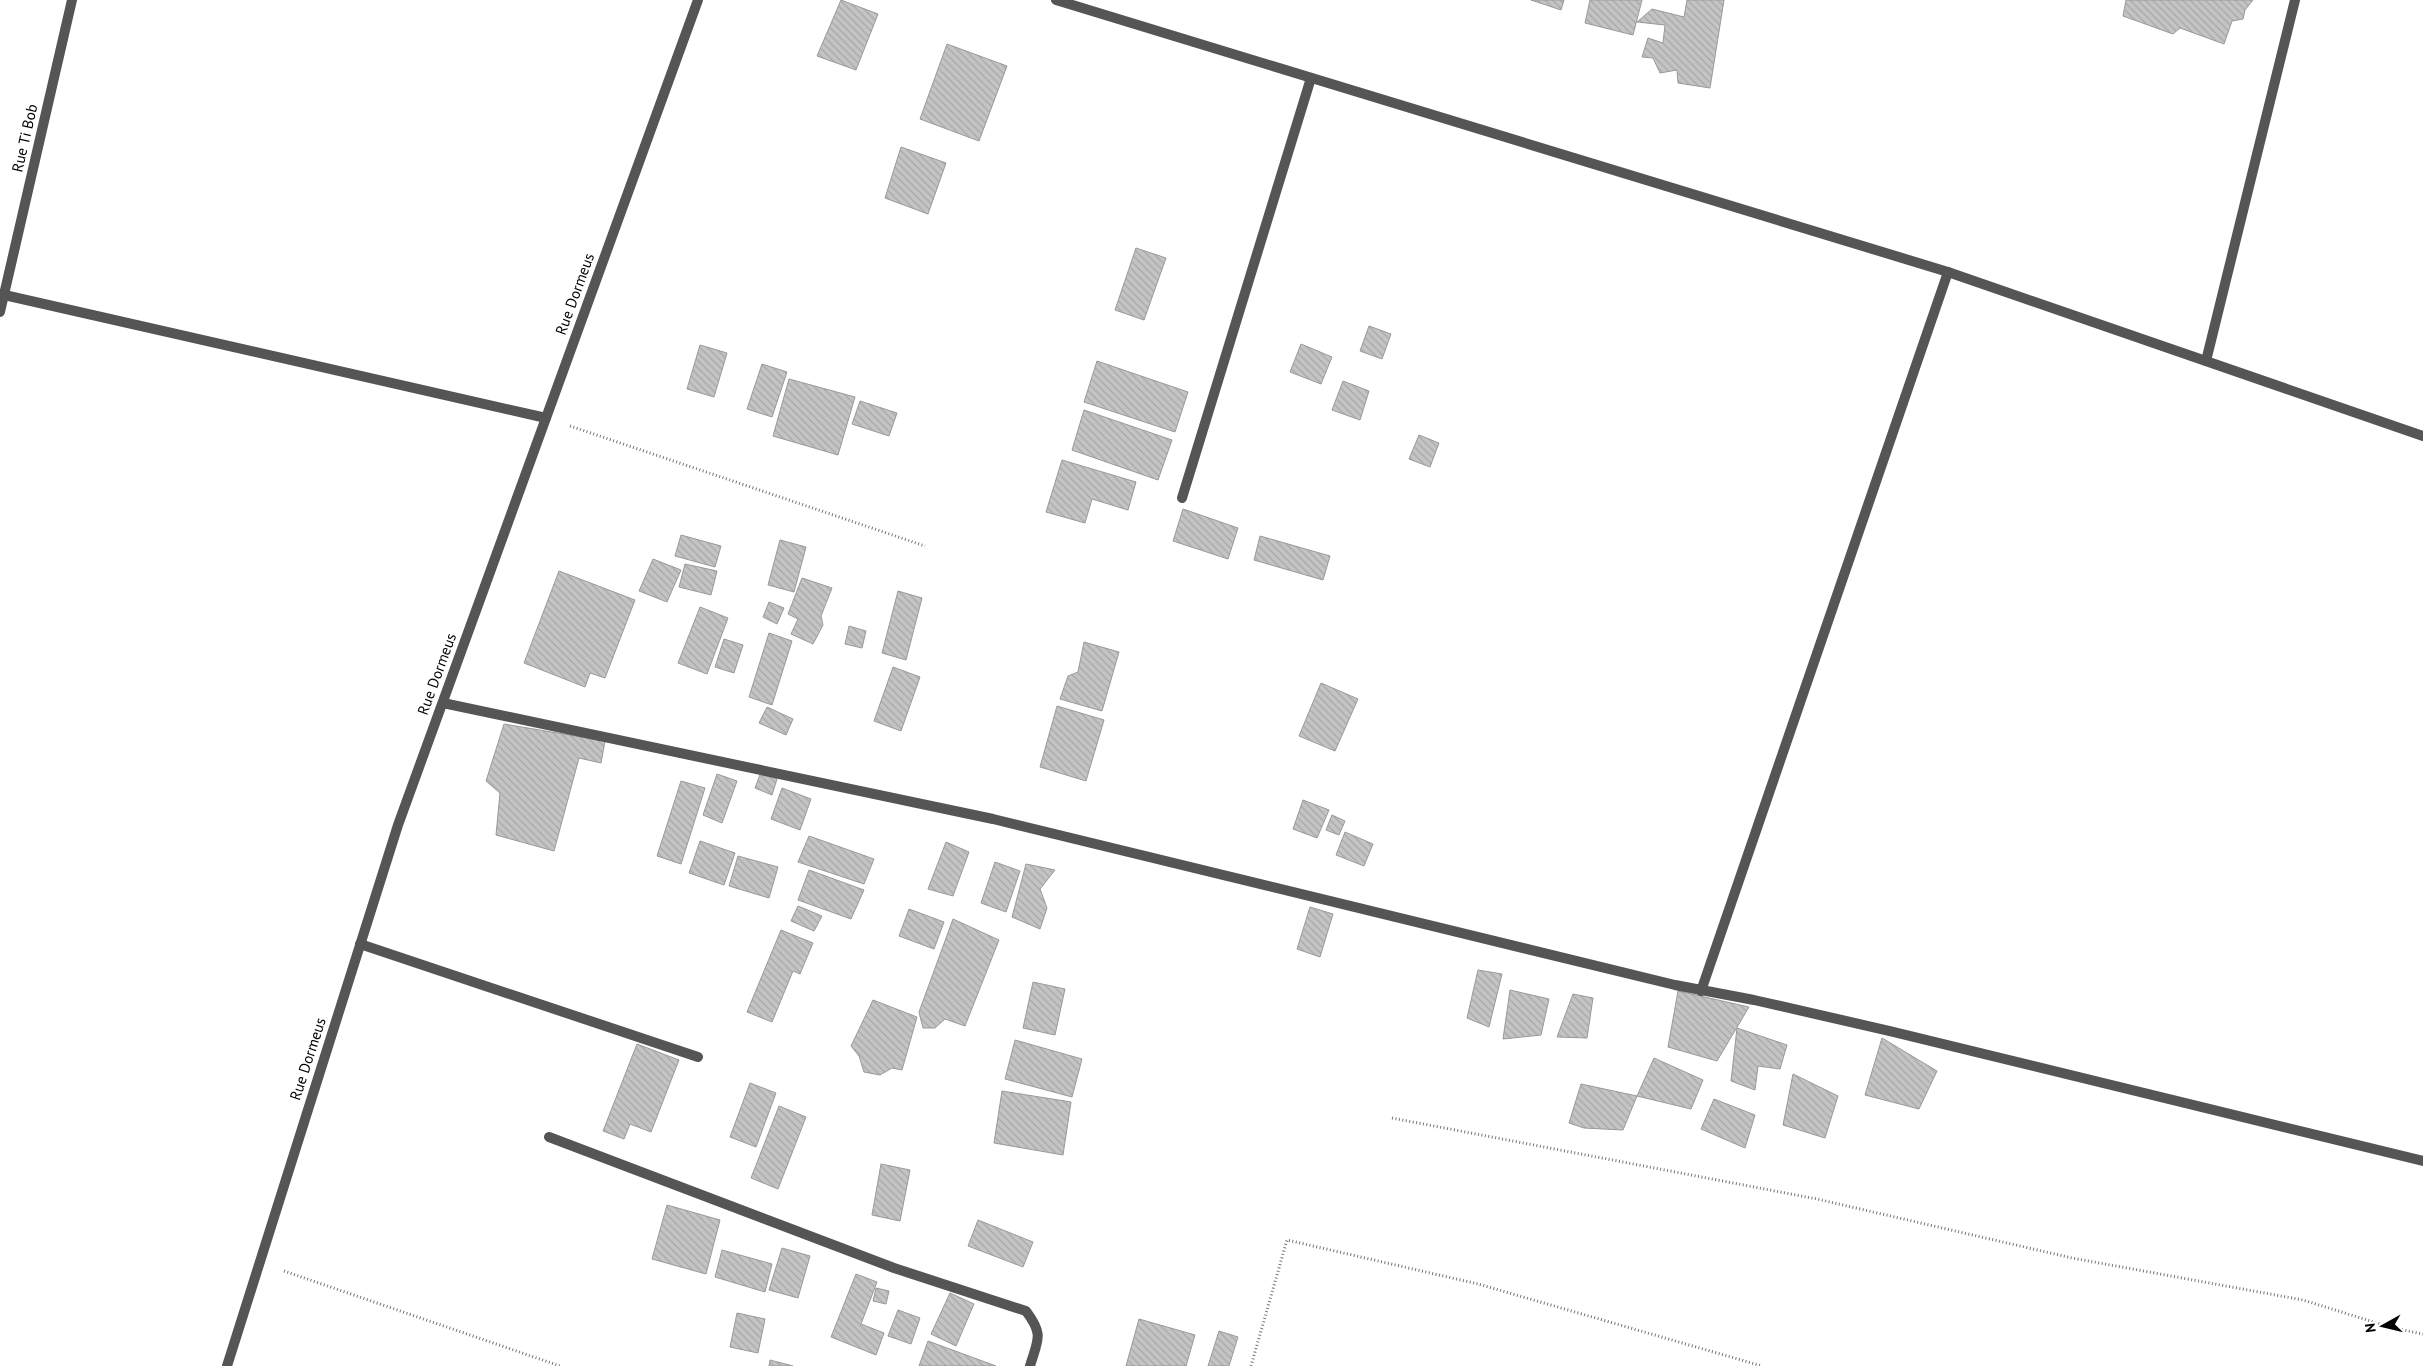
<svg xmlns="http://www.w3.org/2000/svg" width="2423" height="1366" viewBox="0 0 2423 1366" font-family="'PT Sans',sans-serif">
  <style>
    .building { fill: url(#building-back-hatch); stroke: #999 }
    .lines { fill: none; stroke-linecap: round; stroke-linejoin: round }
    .path { stroke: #777; stroke-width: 3; stroke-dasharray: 1 2.5; stroke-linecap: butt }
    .street { stroke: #555; stroke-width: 10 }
    .labels { text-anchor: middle; stroke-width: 4; stroke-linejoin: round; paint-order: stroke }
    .street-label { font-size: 15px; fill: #000; stroke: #fff }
  </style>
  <defs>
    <pattern id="building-back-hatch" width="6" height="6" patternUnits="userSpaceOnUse" patternTransform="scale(1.25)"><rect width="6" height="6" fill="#c4c4c4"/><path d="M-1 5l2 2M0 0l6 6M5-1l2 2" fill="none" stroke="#a7a7a7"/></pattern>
  </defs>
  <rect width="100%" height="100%" fill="#fff"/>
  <!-- building -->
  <g class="building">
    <path d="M841 0 878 14 856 70 817 56Z"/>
    <path d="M1531 0H1564L1561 10Z"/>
    <path d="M1590 0H1642L1633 35 1585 23Z"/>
    <path d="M1687 0H1724L1710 88 1678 83 1677 70 1660 73 1653 58 1642 57 1648 38 1663 43 1665 25 1637 22 1652 9 1684 17Z"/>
    <path d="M2126 0H2253L2245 10 2243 19 2232 21 2224 44 2180 28 2173 34 2123 16Z"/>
    <path d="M947 44 1007 66 979 141 920 119Z"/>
    <path d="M901 147 946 163 928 214 885 198Z"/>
    <path d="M1136 248 1166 258 1144 320 1115 310Z"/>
    <path d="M1369 326 1391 334 1382 359 1360 351Z"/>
    <path d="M1301 344 1332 357 1321 384 1290 372Z"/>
    <path d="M700 345 727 353 714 397 687 389Z"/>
    <path d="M1097 361 1188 392 1175 432 1084 402Z"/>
    <path d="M762 364 787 372 772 417 747 409Z"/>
    <path d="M789 379 855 397 838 455 773 436Z"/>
    <path d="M1343 381 1369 391 1360 420 1332 410Z"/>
    <path d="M860 401 897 413 889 436 852 424Z"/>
    <path d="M1084 410 1172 440 1158 480 1072 450Z"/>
    <path d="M1419 435 1439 443 1430 467 1409 459Z"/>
    <path d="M1062 460 1136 482 1128 510 1092 499 1085 523 1046 512Z"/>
    <path d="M1183 509 1238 528 1228 559 1173 541Z"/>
    <path d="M681 535 721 546 715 567 675 556Z"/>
    <path d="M1260 536 1330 556 1323 580 1254 560Z"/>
    <path d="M780 540 806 547 794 592 768 585Z"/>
    <path d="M653 559 681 570 667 602 639 591Z"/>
    <path d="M685 564 717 571 711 595 679 587Z"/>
    <path d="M559 571 635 600 605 678 590 673 585 687 524 663Z"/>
    <path d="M802 578 832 588 821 616 823 625 813 644 791 634 798 619 788 614Z"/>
    <path d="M898 591 922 598 906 660 882 653Z"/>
    <path d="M769 602 784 608 777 624 763 617Z"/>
    <path d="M700 607 728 618 707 674 678 663Z"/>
    <path d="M849 626 866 631 862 648 845 644Z"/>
    <path d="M769 633 792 641 772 705 749 697Z"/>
    <path d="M724 639 743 645 734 673 715 667Z"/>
    <path d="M1084 642 1119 652 1102 711 1060 699 1068 676 1078 672Z"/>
    <path d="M893 667 920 677 901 731 874 721Z"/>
    <path d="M1321 683 1358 699 1335 751 1299 736Z"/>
    <path d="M1057 706 1104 720 1086 781 1040 767Z"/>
    <path d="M767 707 793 719 786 735 759 723Z"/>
    <path d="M504 724 605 741 601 763 579 758 554 851 496 835 500 793 486 781Z"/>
    <path d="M761 772 777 779 772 795 755 788Z"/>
    <path d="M717 774 737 781 722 823 703 815Z"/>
    <path d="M681 781 705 788 681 864 657 856Z"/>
    <path d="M782 788 811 799 800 830 771 819Z"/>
    <path d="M1303 800 1329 810 1317 838 1293 829Z"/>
    <path d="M1332 815 1345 821 1339 835 1326 830Z"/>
    <path d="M1345 832 1373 844 1364 866 1336 855Z"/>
    <path d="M809 836 874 859 864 884 798 862Z"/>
    <path d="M700 841 735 853 724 885 689 873Z"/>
    <path d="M946 842 969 852 953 896 928 889Z"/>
    <path d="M738 856 778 867 769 898 729 886Z"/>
    <path d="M995 862 1020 871 1006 912 981 903Z"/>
    <path d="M1026 864 1055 870 1040 889 1047 908 1040 929 1012 917Z"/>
    <path d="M809 870 864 890 851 919 798 900Z"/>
    <path d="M798 906 822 916 814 931 791 921Z"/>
    <path d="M1310 907 1333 914 1320 957 1297 949Z"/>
    <path d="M909 909 944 922 934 949 899 936Z"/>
    <path d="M953 919 999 940 965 1026 945 1019 935 1028H923L919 1012Z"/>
    <path d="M781 930 813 943 800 974 793 971 772 1022 747 1012Z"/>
    <path d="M1478 970 1502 974 1489 1027 1467 1018Z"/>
    <path d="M1033 982 1065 989 1055 1035 1023 1028Z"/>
    <path d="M1510 990 1549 999 1541 1035 1503 1039Z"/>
    <path d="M1678 991 1749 1007 1717 1061 1668 1047Z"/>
    <path d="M1573 994 1593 998 1587 1038 1557 1037Z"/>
    <path d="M873 1000 917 1017 902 1070 892 1068 880 1075 864 1072 859 1056 851 1046Z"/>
    <path d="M1737 1028 1787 1045 1780 1069 1758 1066 1755 1090 1731 1081Z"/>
    <path d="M1882 1038 1937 1071 1919 1109 1865 1095Z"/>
    <path d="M1015 1040 1082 1059 1072 1097 1005 1079Z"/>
    <path d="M637 1044 679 1060 651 1132 630 1124 624 1139 603 1131Z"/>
    <path d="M1654 1058 1703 1080 1691 1109 1637 1096Z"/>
    <path d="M1793 1074 1838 1096 1825 1138 1783 1125Z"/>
    <path d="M750 1083 776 1093 756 1147 730 1137Z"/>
    <path d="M1581 1084 1637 1096 1623 1130 1584 1128 1569 1123Z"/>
    <path d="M1002 1091 1071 1102 1063 1155 994 1143Z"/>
    <path d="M1714 1099 1755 1115 1745 1148 1701 1129Z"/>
    <path d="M779 1106 806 1117 778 1189 751 1178Z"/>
    <path d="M881 1164 910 1170 900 1221 872 1215Z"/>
    <path d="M667 1205 720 1220 706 1274 652 1259Z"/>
    <path d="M978 1220 1033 1242 1023 1267 968 1246Z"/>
    <path d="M782 1248 810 1256 798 1298 769 1290Z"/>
    <path d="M722 1250 772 1264 765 1292 715 1277Z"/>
    <path d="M856 1274 877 1282 861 1324 884 1333 876 1355 831 1337Z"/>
    <path d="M876 1288 889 1291 886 1304 873 1301Z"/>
    <path d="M950 1293 974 1304 956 1346 931 1334Z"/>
    <path d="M898 1310 920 1318 911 1344 888 1336Z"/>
    <path d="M737 1313 765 1319 758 1353 730 1347Z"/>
    <path d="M1139 1319 1195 1335 1186 1366H1126Z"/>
    <path d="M1219 1331 1238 1337 1229 1366H1208Z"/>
    <path d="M928 1341 996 1366H919Z"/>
    <path d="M770 1360 793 1366H769Z"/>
  </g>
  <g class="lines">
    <!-- path -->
    <g class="path">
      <path d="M570 426 925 546"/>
      <path d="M1392 1118 1817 1199 2072 1258 2303 1300 2393 1328 2423 1334"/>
      <path d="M284 1271 560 1366"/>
      <path d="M1251 1366 1287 1240 1478 1284 1762 1366"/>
    </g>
    <!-- street -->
    <g class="street">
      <path d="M1056 0 1948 272 2423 436"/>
      <path d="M0 294 546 418"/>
      <path d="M0 312 72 0"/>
      <path d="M2206 361 2295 0"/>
      <path d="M1182 498 1311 78"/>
      <path d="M443 703 993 819 1675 985 1754 1000 1890 1031 2423 1161"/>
      <path d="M360 944 698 1057"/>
      <path d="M1701 991 1948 272"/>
      <path d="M549 1137 894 1268 1026 1311C1044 1335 1038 1339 1030 1366"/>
      <path d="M227 1366 398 825 698 0"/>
    </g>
  </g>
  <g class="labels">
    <!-- street labels -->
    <g class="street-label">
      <text transform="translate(25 138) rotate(-77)" y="5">Rue Ti Bob</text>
      <text transform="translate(575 294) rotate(-70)" y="5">Rue Dormeus</text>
      <text transform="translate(437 674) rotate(-70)" y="5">Rue Dormeus</text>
      <text transform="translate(308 1059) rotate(-72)" y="5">Rue Dormeus</text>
    </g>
  </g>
  <!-- north arrow -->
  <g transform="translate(2383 1326) rotate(262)" stroke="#ffffff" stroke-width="4" paint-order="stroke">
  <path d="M0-4L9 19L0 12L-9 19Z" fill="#000000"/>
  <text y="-8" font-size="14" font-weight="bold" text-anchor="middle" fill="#000000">N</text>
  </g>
</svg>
